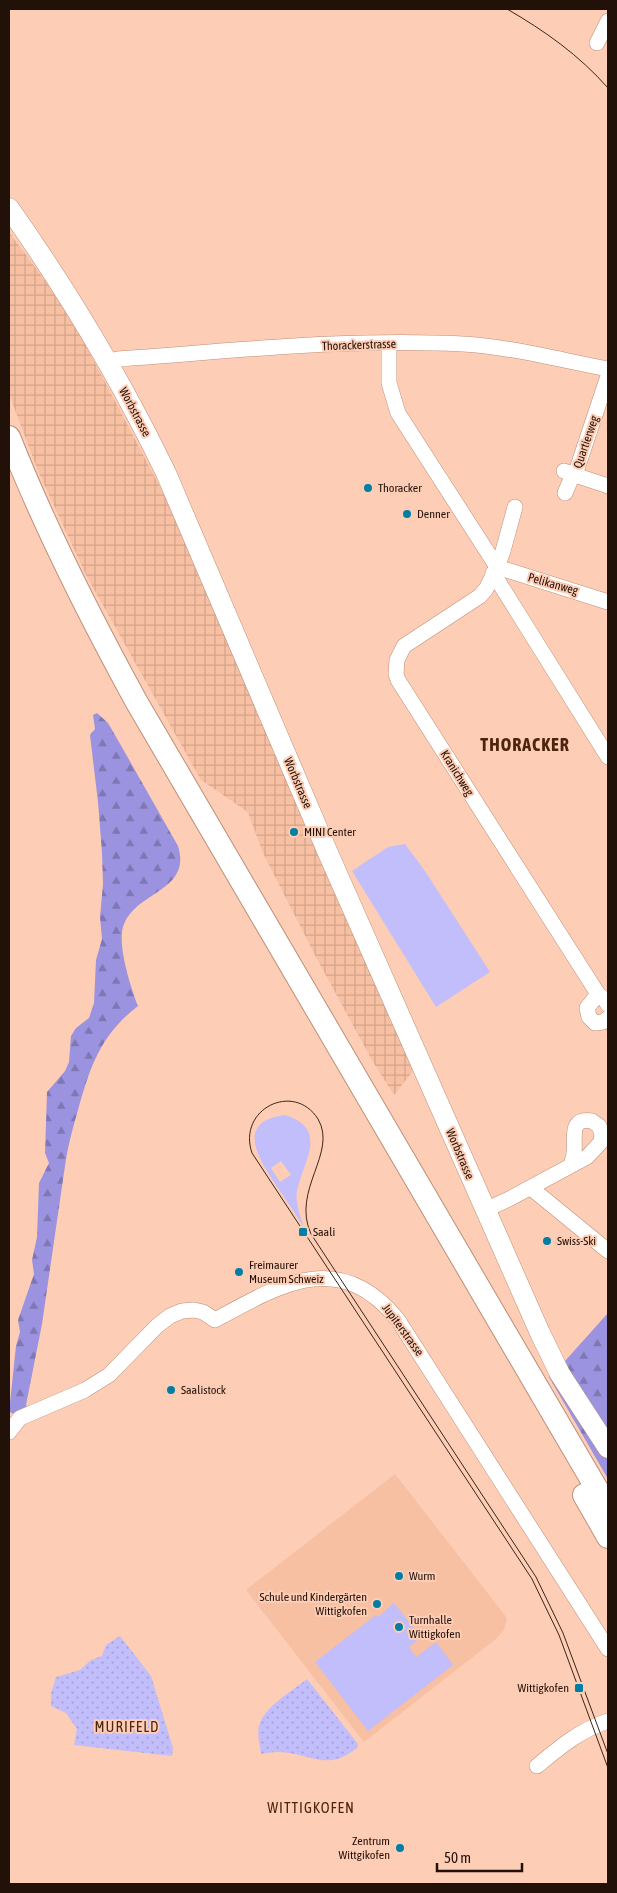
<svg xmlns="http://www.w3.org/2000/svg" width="617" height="1893" viewBox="0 0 617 1893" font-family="'Asap Condensed',sans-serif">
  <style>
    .built { fill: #f7c0a3 }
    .industrial { fill: url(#industrial-grid) }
    .grass { fill: #c2bdfb; fill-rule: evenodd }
    .forest { fill: url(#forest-firs) }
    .park { fill: url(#park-dots) }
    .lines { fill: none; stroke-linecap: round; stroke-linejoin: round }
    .minor-casing { stroke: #bd8f78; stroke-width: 16 }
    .major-casing { stroke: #bd8f78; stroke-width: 21 }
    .highway-casing { stroke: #bd8f78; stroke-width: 24 }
    .minor { stroke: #fff; stroke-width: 15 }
    .major { stroke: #fff; stroke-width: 20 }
    .highway { stroke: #fff; stroke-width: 22 }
    .tram { stroke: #3a261b; stroke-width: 1 }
    .poi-dot { fill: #017ea4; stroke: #fecdb5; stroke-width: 2 }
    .labels { text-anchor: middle; stroke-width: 4; stroke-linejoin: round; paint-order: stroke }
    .street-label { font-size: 12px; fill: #221108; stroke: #fecdb5 }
    .poi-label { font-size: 12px; fill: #221108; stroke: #fecdb5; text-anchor: start }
    .quarter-label { font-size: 15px; letter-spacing: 1px; fill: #4b2510; stroke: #fecdb5 }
    .district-label { font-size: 18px; font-weight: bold; letter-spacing: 1px; fill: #4b2510; stroke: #fecdb5 }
  </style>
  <defs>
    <pattern id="industrial-grid" width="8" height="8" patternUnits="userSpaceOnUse" patternTransform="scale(1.25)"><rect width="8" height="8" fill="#f7c0a3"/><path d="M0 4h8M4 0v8" fill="none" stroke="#d3a48b"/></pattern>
    <pattern id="forest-firs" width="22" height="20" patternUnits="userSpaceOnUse" patternTransform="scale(1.25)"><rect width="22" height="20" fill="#9b93df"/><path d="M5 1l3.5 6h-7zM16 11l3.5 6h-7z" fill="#7e77b3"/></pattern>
    <pattern id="park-dots" width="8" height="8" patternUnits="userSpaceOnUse" patternTransform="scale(1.25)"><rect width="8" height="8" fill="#c2bdfb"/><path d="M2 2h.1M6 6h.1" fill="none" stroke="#a6a1d6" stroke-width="1.8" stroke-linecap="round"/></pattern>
  </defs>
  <rect width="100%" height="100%" fill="#fecdb5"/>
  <!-- built -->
  <path class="built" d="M395 1474 507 1618 504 1630 496 1639 364 1742 246 1590Z"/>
  <!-- industrial -->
  <path class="industrial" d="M9 232 49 286 85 344 168 502 417 1066 394 1095 373 1062 317 959 263 853 249 815 245 810 201 780 86 575 38 471 9 394Z"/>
  <!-- grass -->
  <g class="grass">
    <path d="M405 844 425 871 490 972 436 1007 352 871 388 847Z"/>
    <path d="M285 1115C329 1129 304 1160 297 1190 295 1202 300 1216 304 1228 296 1215 287 1201 278 1188 261 1162 232 1122 285 1115ZM281 1161 291 1175 280 1182 271 1168Z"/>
    <path d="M394 1603 421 1637 409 1647 416 1657 436 1642 453 1665 368 1731 315 1662 376 1615 378 1617Z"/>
  </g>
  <!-- forest -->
  <g class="forest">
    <path d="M97 713 108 723 119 742 178 846C192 891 137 891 124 924 116 943 131 988 138 1006 101 1034 90 1067 78 1110 73 1127 69 1142 66 1159L42 1324 26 1405 29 1412 20 1416 9 1412 16 1346 20 1332 18 1320 34 1274 32 1260 37 1237 39 1183 49 1163 45 1153 47 1092 65 1071 69 1062 71 1036 76 1028 89 1018 94 1003 96 960 102 939 100 917 103 884 102 853 98 802 90 735 95 729 93 715Z"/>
    <path d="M608 1313V1479L549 1377 565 1361Z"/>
  </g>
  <!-- park -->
  <g class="park">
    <path d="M120 1636 151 1676 173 1748 172 1756 74 1745 77 1729 66 1713 51 1706V1693L56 1677 80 1670 91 1660 102 1656 106 1645Z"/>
    <path d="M307 1679 358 1744 357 1748C330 1769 318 1758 289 1753 279 1751 270 1752 261 1754 260 1745 257 1735 259 1726 263 1708 293 1690 307 1679Z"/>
  </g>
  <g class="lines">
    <!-- minor casing -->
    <g class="minor-casing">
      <g id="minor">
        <path d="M597 43 608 21"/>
        <path d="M389 343V383L398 413 497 567 486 589 480 596 404 646 397 660 396 674 398 680 598 994 605 1000 608 1005"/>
        <path d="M109 361 118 359C232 351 348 338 463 344 512 347 560 360 608 369"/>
        <path d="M608 376 575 475 608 486"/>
        <path d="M564 471 575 475 571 479 565 493"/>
        <path d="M515 507 503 551 497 567 608 602"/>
        <path d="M493 573 608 757"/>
        <path d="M598 994 587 1008 589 1017 595 1023 603 1022 608 1018"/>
        <path d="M531 1188 608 1251"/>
        <path d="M485 1210 509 1199 587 1157 601 1142 602 1134 599 1126 592 1121C568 1117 576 1139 574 1153 574 1157 572 1161 571 1165"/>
        <path d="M9 1432 20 1418 85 1390 109 1375 157 1326 170 1316 182 1311 194 1310 203 1312 215 1320C281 1284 340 1248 398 1320L608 1649"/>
        <path d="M537 1766C560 1747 580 1730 608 1721"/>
      </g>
    </g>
    <!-- major casing -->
    <g class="major-casing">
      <path id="major" d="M9 208C69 293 121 380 166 473L328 853 540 1333 560 1374 608 1448"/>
    </g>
    <!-- highway casing -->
    <g class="highway-casing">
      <g id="highway">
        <path d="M9 437C45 528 89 615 136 701L608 1508"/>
        <path d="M584 1495 608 1537"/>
      </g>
    </g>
    <!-- minor -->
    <use href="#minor" class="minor"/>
    <!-- major -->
    <use href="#major" class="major"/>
    <!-- highway -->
    <use href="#highway" class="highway"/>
    <!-- tram -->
    <g class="tram">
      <path d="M507 9C545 31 579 55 608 88"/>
      <path d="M608 1754 563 1633 536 1577 311 1234C291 1190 338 1153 318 1119 294 1081 237 1109 252 1153L532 1579 559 1635 608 1768"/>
    </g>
  </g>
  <!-- markers -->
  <g class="poi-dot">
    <circle cx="368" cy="488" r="5"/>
    <circle cx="407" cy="514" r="5"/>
    <circle cx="294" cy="832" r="5"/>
    <rect x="298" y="1227" width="10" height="10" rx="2.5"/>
    <circle cx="547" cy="1241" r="5"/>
    <circle cx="239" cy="1272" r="5"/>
    <circle cx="171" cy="1390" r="5"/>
    <circle cx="399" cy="1576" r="5"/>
    <circle cx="377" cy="1604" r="5"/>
    <circle cx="399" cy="1627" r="5"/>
    <rect x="574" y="1683" width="10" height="10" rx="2.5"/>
    <circle cx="400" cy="1848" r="5"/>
  </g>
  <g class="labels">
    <!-- street labels -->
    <g class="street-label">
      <text transform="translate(359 345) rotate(-2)" y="4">Thorackerstrasse</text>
      <text transform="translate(135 412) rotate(62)" y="4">Worbstrasse</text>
      <text transform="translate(586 442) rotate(-71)" y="4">Quartierweg</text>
      <text transform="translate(553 584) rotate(16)" y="4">Pelikanweg</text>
      <text transform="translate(457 773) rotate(58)" y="4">Kranichweg</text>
      <text transform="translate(298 783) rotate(67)" y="4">Worbstrasse</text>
      <text transform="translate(460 1154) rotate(67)" y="4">Worbstrasse</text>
      <text transform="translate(403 1330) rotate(54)" y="4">Jupiterstrasse</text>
    </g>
    <!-- poi labels -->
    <g class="poi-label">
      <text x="378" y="492">Thoracker</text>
      <text x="417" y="518">Denner</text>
      <text x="304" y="836">MINI Center</text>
      <text x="313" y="1236">Saali</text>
      <text x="557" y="1245">Swiss-Ski</text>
      <text x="249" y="1269">Freimaurer<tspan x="249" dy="14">Museum Schweiz</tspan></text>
      <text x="181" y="1394">Saalistock</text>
      <text x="409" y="1580">Wurm</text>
      <text x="367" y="1601" text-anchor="end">Schule und Kindergärten<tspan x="367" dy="14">Wittigkofen</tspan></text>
      <text x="409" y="1624">Turnhalle<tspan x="409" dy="14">Wittigkofen</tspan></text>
      <text x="569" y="1692" text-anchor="end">Wittigkofen</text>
      <text x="390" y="1845" text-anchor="end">Zentrum<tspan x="390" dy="14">Wittgikofen</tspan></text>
    </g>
    <!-- quarter labels -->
    <g class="quarter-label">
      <text x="127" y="1732">MURIFELD</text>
      <text x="311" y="1813">WITTIGKOFEN</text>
    </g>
    <!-- district labels -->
    <g class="district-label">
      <text x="525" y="751">THORACKER</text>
    </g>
  </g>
  <!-- border -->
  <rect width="617" height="1893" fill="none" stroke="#221108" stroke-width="20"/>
  <!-- scale -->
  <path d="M437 1863v8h85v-8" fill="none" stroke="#221108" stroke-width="2.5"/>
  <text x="444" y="1863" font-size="15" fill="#221108" stroke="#fecdb5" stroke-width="4" paint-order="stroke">50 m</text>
</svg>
